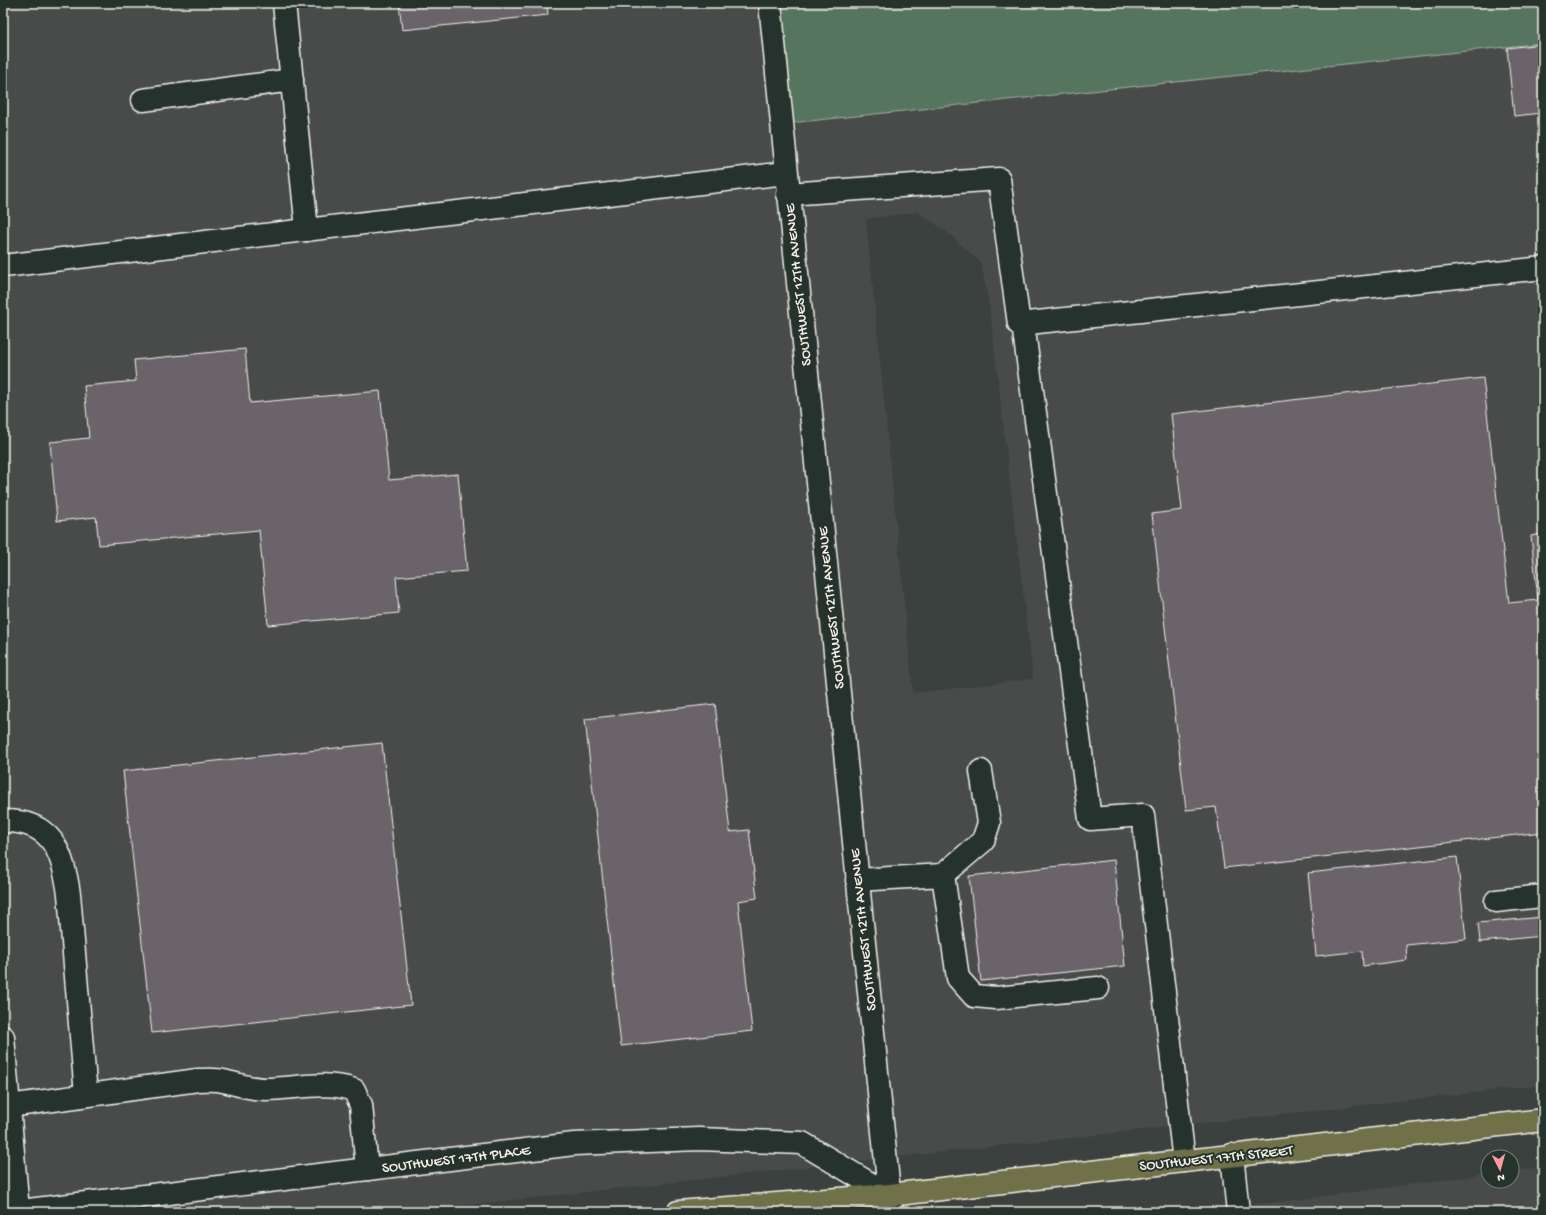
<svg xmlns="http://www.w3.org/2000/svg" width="1546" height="1215" viewBox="0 0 1546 1215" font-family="'Gochi Hand',sans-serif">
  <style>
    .built { fill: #494b4c; fill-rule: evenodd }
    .green { fill: #54745e; stroke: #a4b2a3 }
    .building { fill: #6b636a; stroke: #f4f1e8 }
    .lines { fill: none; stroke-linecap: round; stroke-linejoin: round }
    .minor-casing { stroke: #f4f1e8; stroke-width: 25 }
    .major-casing { stroke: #f4f1e8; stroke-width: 25 }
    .minor { stroke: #26332d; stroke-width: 22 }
    .major { stroke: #6f704a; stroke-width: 22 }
    .labels { text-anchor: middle; stroke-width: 4; stroke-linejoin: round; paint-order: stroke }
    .street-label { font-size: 15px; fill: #f4f1e8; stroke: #26332d }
  </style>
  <rect width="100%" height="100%" fill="#3b413f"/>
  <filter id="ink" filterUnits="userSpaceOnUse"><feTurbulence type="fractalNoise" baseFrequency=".025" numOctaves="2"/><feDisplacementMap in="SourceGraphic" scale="8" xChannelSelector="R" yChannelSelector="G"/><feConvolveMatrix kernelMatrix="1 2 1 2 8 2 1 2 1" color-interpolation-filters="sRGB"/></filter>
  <g filter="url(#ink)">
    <!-- built -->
    <g class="built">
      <path d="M3 3H781L790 123 1543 43V1085L406 1212H3ZM918 212 947 232 981 263 990 311 1033 679 913 693 866 219Z"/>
      <path d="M1543 1167V1212H1185L1288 1201 1488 1174V1181H1512V1171Z"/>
    </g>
    <!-- green -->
    <path class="green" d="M781 3H1543V43L790 123Z"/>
    <!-- building -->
    <g class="building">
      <path d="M399 3H547L548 15 402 30Z"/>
      <path d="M1543 44V113L1514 116 1507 48Z"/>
      <path d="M245 349 250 403 380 391 389 480 458 474 467 571 396 577 399 613 268 625 259 530 99 545 96 517 57 521 50 442 89 438 84 386 136 381 134 360Z"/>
      <path d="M1483 378 1509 603 1538 600 1531 536 1543 534V832L1224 868 1216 807 1186 810 1152 514 1182 510 1171 414Z"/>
      <path d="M715 704 730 832 749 830 757 898 738 901 752 1031 621 1046 585 719Z"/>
      <path d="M382 743 411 1005 152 1033 123 771Z"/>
      <path d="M1457 857 1466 939 1406 945 1407 960 1363 966 1362 951 1316 956 1308 873Z"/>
      <path d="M1114 860 1125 966 981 981 969 876Z"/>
      <path d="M1543 917V936L1480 942 1478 923Z"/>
    </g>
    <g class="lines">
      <!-- minor casing -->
      <g class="minor-casing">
        <g id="minor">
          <path d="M284 3 307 230"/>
          <path d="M770 3 891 1212"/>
          <path d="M143 100 292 80"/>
          <path d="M788 194 999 179 1019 324 1543 268"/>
          <path d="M3 266 786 173"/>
          <path d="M1023 324 1090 819 1143 815 1184 1161"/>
          <path d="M3 821C52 820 63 852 69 894L86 1095"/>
          <path d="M943 875 983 841 989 823 981 771"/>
          <path d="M857 880 943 875 958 978 974 996 996 998 1098 988"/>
          <path d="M1496 901 1543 896"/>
          <path d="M3 1037 18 1211"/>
          <path d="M9 1106 198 1080C206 1080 215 1079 223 1081 238 1084 250 1089 265 1089 295 1089 325 1080 354 1090L361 1105 367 1169"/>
          <path d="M1232 1155 1238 1212"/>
          <path d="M12 1212 574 1144 699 1139 802 1143 889 1195"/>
        </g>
      </g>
      <!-- major casing -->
      <g class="major-casing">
        <path id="major" d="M678 1212 889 1195 1543 1120"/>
      </g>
      <!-- minor -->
      <use href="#minor" class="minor"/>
      <!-- major -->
      <use href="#major" class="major"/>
    </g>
  </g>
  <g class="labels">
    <!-- street labels -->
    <g class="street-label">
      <text transform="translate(797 285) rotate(-96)" y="5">SOUTHWEST 12TH AVENUE</text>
      <text transform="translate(830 608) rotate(-96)" y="5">SOUTHWEST 12TH AVENUE</text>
      <text transform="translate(862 930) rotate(-96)" y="5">SOUTHWEST 12TH AVENUE</text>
      <text transform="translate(1216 1157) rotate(-6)" y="5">SOUTHWEST 17TH STREET</text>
      <text transform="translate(456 1158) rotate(-7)" y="5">SOUTHWEST 17TH PLACE</text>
    </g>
  </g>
  <!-- margin -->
  <rect width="1546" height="1215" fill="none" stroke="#26332d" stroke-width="16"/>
  <rect x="8" y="8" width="1530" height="1199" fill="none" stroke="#f4f1e8" stroke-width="1.5" filter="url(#ink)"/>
  <!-- north arrow -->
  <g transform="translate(1500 1169) rotate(174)"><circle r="19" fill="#26332d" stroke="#787f78"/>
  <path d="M0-3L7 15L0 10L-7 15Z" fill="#ff9aa2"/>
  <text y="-6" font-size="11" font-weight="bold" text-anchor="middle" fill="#f4f1e8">N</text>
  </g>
</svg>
